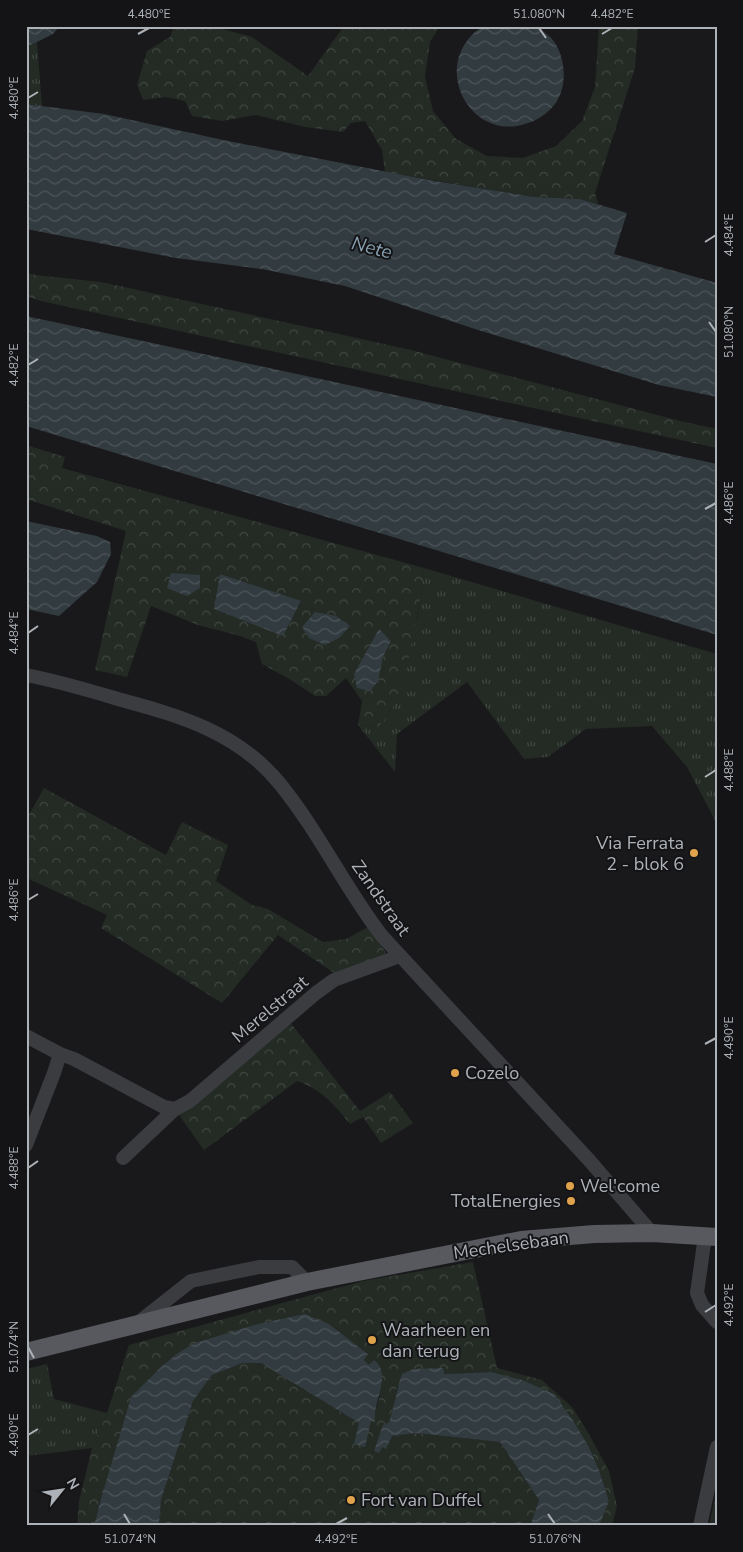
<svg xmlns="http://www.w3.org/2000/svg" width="743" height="1552" viewBox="0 0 743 1552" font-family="'Nunito Sans',sans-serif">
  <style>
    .grass { fill: url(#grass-tufts) }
    .forest { fill: url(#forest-crowns); fill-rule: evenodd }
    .water { fill: url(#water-waves) }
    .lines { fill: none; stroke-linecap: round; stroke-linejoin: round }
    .minor { stroke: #3a3c40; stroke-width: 14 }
    .major { stroke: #57595e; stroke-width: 18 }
    .ticks { fill: none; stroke: #adb2b9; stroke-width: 2 }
    .poi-dot { fill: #e0a34c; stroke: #141416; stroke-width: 2 }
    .labels { text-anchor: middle; stroke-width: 4; stroke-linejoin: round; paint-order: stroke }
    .poi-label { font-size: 18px; fill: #adb2b9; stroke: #141416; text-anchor: start }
    .street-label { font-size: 18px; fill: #adb2b9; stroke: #141416 }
    .water-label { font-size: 19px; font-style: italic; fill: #88a0b0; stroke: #141416 }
    .neatline { fill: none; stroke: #adb2b9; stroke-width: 2 }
    .ticks-label { font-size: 12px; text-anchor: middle; fill: #adb2b9 }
  </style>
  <defs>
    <pattern id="grass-tufts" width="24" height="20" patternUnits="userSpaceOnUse" patternTransform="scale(1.25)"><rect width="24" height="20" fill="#232b24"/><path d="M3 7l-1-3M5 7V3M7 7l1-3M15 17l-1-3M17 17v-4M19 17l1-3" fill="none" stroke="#404742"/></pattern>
    <pattern id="forest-crowns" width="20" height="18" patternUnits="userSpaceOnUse" patternTransform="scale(1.25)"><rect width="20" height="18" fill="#232b24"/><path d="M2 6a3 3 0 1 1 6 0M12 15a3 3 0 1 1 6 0" fill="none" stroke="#404742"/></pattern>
    <pattern id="water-waves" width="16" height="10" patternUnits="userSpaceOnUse" patternTransform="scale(1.25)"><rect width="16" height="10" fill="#323b40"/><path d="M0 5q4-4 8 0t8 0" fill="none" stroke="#4d555a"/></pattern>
  </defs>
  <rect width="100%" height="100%" fill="#19191b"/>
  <!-- grass -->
  <g class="grass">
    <path d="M37 42 42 106 26 104V46L28 47Z"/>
    <path d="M424 568 717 654V824L687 767 652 726 586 729 548 757 524 759 467 682 397 734 395 772 358 725 379 727 395 704 417 617 422 590Z"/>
    <path d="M47 1364 54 1399 107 1413 92 1448 26 1456V1369Z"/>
  </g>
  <!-- forest -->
  <g class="forest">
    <path d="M174 26H211L252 37 308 76 344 26H440L430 42 425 77 433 111 456 139 487 156 523 158 556 146 582 121 595 87 599 26H638L635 68 595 193 598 204 580 199 534 197 385 172 382 150 365 121 351 123 343 132 305 127 256 115 222 121 192 116 185 101 166 97 143 100 137 85 147 51 170 37Z"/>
    <path d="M26 274 101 282 330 332 411 350 680 421 717 429V448L41 301 26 296Z"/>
    <path d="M26 445 65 457 62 468 424 568 422 590 408 661 395 704 379 727 358 725 362 701 346 678 326 696H315L291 680 262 664 256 642 240 636 198 625 151 606 127 677 95 670 126 531 26 499ZM301 602 283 635 256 625ZM379 630 391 641 383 657Z"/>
    <path d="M44 788 166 855 182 822 228 845 216 881 252 905 268 909 323 942 346 939 370 926 388 957 337 975 278 935 222 1003 101 928 107 915 27 878 26 879V820Z"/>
    <path d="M289 1021 360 1111 390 1092 413 1123 381 1143 363 1117 350 1124C335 1105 321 1089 297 1081L204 1150 179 1115Z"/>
    <path d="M473 1262 497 1368 542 1380 572 1407 586 1429 609 1471 617 1506 612 1526H599L609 1501 599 1470 590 1448 491 1372 443 1374V1368L397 1387 394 1409 389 1422 383 1425 382 1447 392 1436 416 1433 500 1442 539 1500 530 1526H159L161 1500 193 1401 212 1375 243 1363H261L359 1423 371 1420 374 1422V1416L380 1396 369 1365 363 1360 368 1354 329 1324 178 1353 162 1366 131 1398 100 1502 94 1526H77L79 1501 92 1448 107 1413 129 1345 363 1281Z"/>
    <path d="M717 1488V1526H709Z"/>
  </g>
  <!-- water -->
  <g class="water">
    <path d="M26 26H60L53 34 27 47 26 46Z"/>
    <path d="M484 26C493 26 532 24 538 27 540 28 542 30 544 32 546 34 550 36 552 39 566 56 568 86 555 104 548 113 538 120 528 123 475 143 433 75 472 35 475 31 480 29 484 26Z"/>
    <path d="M26 104 104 114 223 140 429 180 534 197 580 199 627 213 614 254 717 283V397L659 385 478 330 345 286 262 269 176 258 26 229Z"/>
    <path d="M26 316 717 464V635L26 426Z"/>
    <path d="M26 521 97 536 110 542 111 554 97 582 59 616 26 609Z"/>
    <path d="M171 573 200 575V588L187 596 167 588Z"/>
    <path d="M220 574 301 601 283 636 214 609Z"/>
    <path d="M315 612 336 616 350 626 339 638 325 645 309 638 302 627Z"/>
    <path d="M379 629 391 641 383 657 378 681 370 691 357 688 354 674Z"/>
    <path d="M305 1314 329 1324 368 1354 364 1360 369 1365 374 1360C393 1374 372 1404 375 1422L371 1421 365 1447 354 1444 359 1423 261 1363H243L212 1375 193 1401 161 1500 159 1526H94L100 1502 131 1397 162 1366 178 1353 195 1343 258 1324Z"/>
    <path d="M443 1368 444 1374 491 1372 522 1380 554 1394 574 1422 590 1449 599 1470 609 1501 599 1526H530L539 1500 500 1442 416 1433 392 1436 386 1449 382 1447 379 1453 374 1451 383 1425 389 1422C395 1406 396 1390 402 1374L413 1369Z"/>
  </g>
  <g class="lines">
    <!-- minor -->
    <g class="minor">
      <path d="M26 675C57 681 88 690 118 699 180 716 238 732 280 784 319 832 345 888 382 936L589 1160 652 1233"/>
      <path d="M26 1036 60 1054"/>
      <path d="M26 1145 54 1073 60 1054 74 1059 164 1107 175 1109 190 1101 316 993 334 980 400 956"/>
      <path d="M123 1158 175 1109"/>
      <path d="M705 1236 697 1293 702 1305 717 1322"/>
      <path d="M139 1322 191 1281 259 1267H292L307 1282"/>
      <path d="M700 1526 717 1447"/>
    </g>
    <!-- major -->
    <path class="major" d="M26 1352 307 1282 521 1240 594 1234 652 1233 717 1237"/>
  </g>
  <!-- ticks -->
  <path class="ticks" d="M539 28 546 38M138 34 149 28M602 34 612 28M28 98 38 92M705 242 716 235M709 322 716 332M28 365 38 359M705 509 716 503M28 633 38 626M705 777 716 770M28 900 38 894M705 1044 716 1038M28 1168 38 1161M705 1312 716 1305M28 1347 34 1358M28 1435 38 1429M124 1514 130 1524M548 1514 555 1524M336 1524 347 1518"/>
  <!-- markers -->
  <g class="poi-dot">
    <circle cx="694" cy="853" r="5"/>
    <circle cx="455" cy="1073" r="5"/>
    <circle cx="570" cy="1186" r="5"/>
    <circle cx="571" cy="1201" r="5"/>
    <circle cx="372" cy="1340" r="5"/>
    <circle cx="351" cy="1500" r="5"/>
  </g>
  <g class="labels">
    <!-- poi labels -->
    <g class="poi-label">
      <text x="684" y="849" text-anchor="end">Via Ferrata<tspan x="684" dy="21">2 - blok 6</tspan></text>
      <text x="465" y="1079">Cozelo</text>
      <text x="580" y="1192">Wel'come</text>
      <text x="561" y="1207" text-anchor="end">TotalEnergies</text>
      <text x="382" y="1336">Waarheen en<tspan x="382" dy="21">dan terug</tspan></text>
      <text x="361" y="1506">Fort van Duffel</text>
    </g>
    <!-- street labels -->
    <g class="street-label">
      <text transform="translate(381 898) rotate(55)" y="6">Zandstraat</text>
      <text transform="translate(270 1009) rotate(-40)" y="6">Merelstraat</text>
      <text transform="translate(511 1245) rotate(-8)" y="6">Mechelsebaan</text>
    </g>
    <!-- water labels -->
    <g class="water-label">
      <text transform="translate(372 247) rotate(14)" y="7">Nete</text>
    </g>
  </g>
  <!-- border -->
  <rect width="743" height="1552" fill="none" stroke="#141416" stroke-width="55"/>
  <!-- north arrow -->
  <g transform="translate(62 1490) rotate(60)" stroke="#141416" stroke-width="4" paint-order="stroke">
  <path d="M0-4L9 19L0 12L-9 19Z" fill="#adb2b9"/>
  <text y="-8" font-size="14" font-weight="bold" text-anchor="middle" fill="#adb2b9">N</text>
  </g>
  <rect x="28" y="28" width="688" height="1496" class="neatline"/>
  <g class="ticks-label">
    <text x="149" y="18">4.480°E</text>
    <text x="539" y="18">51.080°N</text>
    <text x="612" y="18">4.482°E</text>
    <text transform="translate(14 98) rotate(-90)" y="4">4.480°E</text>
    <text transform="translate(729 235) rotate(-90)" y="4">4.484°E</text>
    <text transform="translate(729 332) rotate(-90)" y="4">51.080°N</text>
    <text transform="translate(14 365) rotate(-90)" y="4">4.482°E</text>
    <text transform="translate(729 503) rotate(-90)" y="4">4.486°E</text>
    <text transform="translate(14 633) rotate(-90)" y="4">4.484°E</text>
    <text transform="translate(729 770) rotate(-90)" y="4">4.488°E</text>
    <text transform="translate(14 900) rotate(-90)" y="4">4.486°E</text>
    <text transform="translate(729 1038) rotate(-90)" y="4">4.490°E</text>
    <text transform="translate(14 1168) rotate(-90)" y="4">4.488°E</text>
    <text transform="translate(729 1305) rotate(-90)" y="4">4.492°E</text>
    <text transform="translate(14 1347) rotate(-90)" y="4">51.074°N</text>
    <text transform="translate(14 1435) rotate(-90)" y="4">4.490°E</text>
    <text x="130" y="1543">51.074°N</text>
    <text x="336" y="1543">4.492°E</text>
    <text x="555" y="1543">51.076°N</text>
  </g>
</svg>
